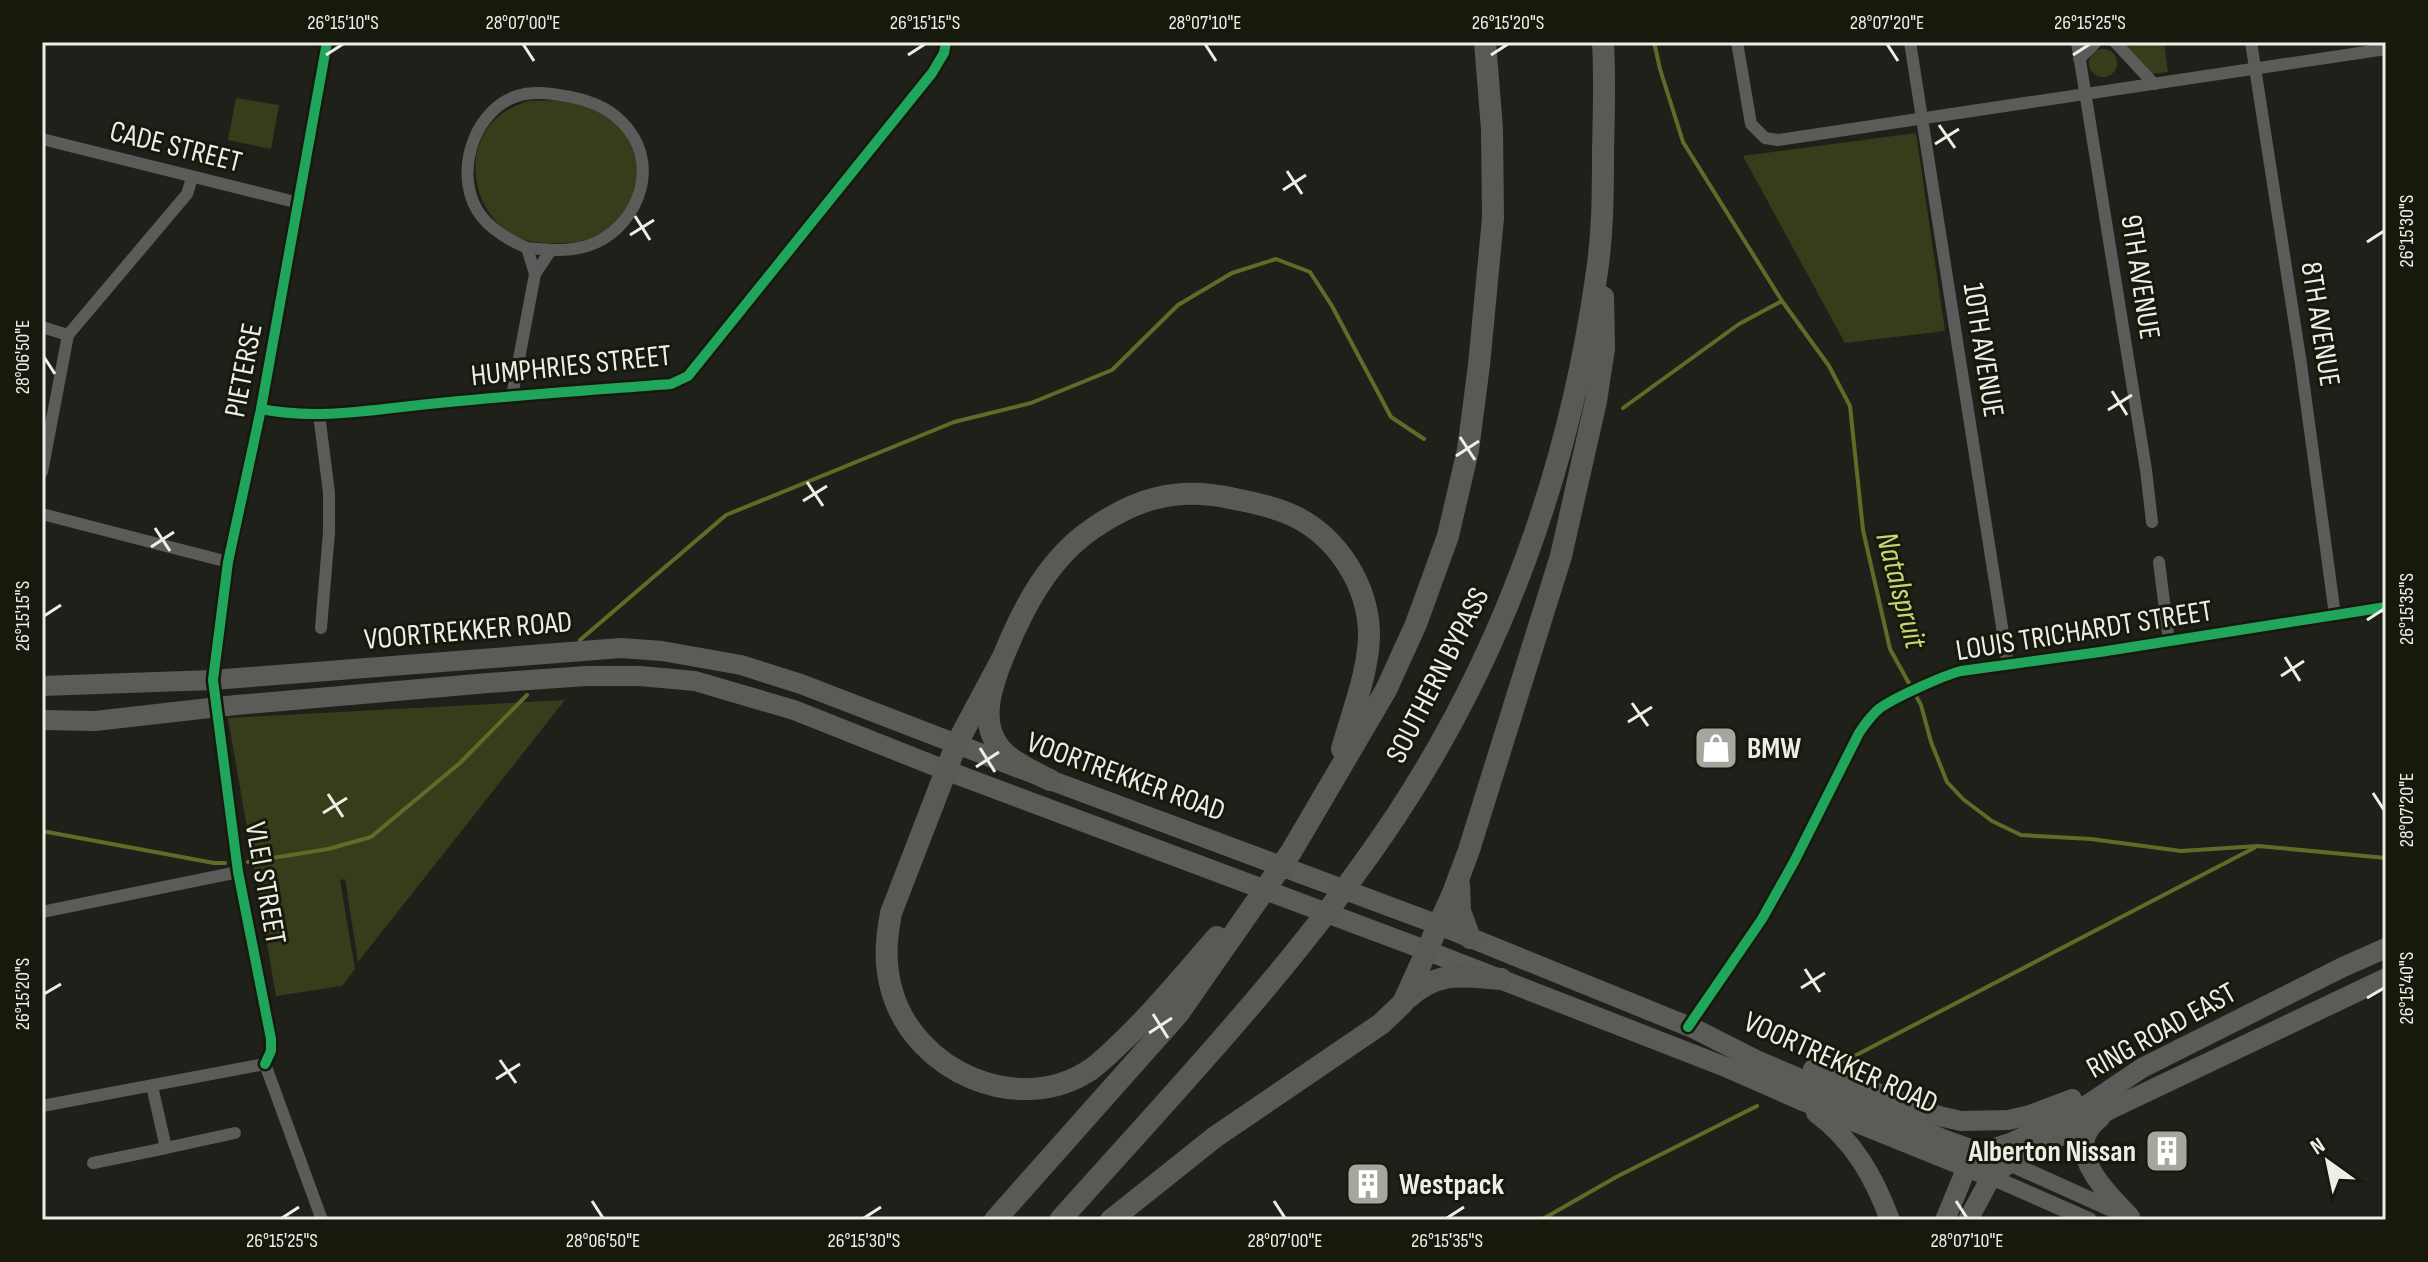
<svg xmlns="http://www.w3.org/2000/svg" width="2428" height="1262" viewBox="0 0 2428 1262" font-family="'Sofia Sans Condensed',sans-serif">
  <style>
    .green { fill: #373d1b }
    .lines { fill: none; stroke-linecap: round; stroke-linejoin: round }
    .stream { stroke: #616b28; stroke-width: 4 }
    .minor { stroke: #5b5c59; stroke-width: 12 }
    .tertiary { stroke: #5b5c59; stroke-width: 16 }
    .primary { stroke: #5b5c58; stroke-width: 20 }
    .motorway { stroke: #585a54; stroke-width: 22 }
    .cycleway-casing { stroke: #17190c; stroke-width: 15 }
    .cycleway { stroke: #20a55d; stroke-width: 10 }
    .ticks { fill: none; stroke: #edefe6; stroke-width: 3 }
    .labels { text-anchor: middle; stroke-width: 6; stroke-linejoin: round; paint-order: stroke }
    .street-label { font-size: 30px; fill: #edefe6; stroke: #17190c }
    .poi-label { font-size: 30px; font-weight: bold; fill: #edefe6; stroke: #17190c; text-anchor: start }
    .water-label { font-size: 32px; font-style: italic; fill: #c4d670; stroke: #17190c }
    .neatline { fill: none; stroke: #edefe6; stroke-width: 3 }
    .ticks-label { font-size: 20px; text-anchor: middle; fill: #edefe6 }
  </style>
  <rect width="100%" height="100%" fill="#1f2019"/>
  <!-- green -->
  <g class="green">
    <path d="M2119 42H2164L2168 72 2150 74Z"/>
    <circle cx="2103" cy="63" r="14"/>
    <path d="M236 98 279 105 271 149 228 140Z"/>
    <path d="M528 101C549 100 574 100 594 109 637 127 654 186 619 219 601 236 583 244 559 243 545 243 530 243 517 237 469 214 459 140 506 111 512 107 521 104 528 101Z"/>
    <path d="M1916 133 1945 331 1845 343 1743 156Z"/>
    <path d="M565 700 358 962 345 879 340 880 355 969 342 986 276 996 228 718Z"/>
  </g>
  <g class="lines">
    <!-- stream -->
    <g class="stream">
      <path d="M1654 42 1660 69 1683 142 1782 301 1829 366 1850 406 1863 530 1890 649 1921 705 1931 742 1947 782 1963 799 1992 821 2021 835 2091 839 2181 851 2258 846 2386 858"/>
      <path d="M1623 408 1739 324 1782 301"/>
      <path d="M580 640 726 515 954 422 1031 403 1112 370 1178 305 1232 273 1276 259 1310 272 1332 306 1391 417 1424 439"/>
      <path d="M42 831 214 863H225"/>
      <path d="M248 862 328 849 371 837 460 763 527 695"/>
      <path d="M1841 1063 2254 848"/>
      <path d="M1541 1220 1618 1176 1757 1106"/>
    </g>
    <!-- minor -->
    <g class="minor">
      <path d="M1737 42 1751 124 1765 138 1778 140 2386 49"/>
      <path d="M1910 42 2008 665"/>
      <path d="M2077 42 2146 470 2152 522"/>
      <path d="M2115 42 2154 84"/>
      <path d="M2251 42 2301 364 2335 615"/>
      <path d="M2079 59 2096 42"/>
      <path d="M42 139 299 203"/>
      <path d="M527 248C548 250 567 252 587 246 635 231 661 170 628 129 613 110 595 102 571 97 555 94 534 90 517 96 471 111 452 180 482 217 494 232 511 241 527 248L535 274"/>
      <path d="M42 327 68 335"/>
      <path d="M512 396 535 274 551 250"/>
      <path d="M261 409C319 421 381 408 439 403 516 395 594 390 671 384L688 376 932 73 944 53 946 42"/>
      <path d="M319 414 329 493V532L321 628"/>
      <path d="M42 472 68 335 187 194 192 178"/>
      <path d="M42 514 228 562"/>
      <path d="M2159 562 2169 641"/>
      <path d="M42 912 238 872"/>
      <path d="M1688 1027 1762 919 1795 860 1859 733C1865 724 1871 715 1880 708 1896 697 1942 676 1961 671L2100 652 2386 607"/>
      <path d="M265 1064 271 1051V1039L238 872 213 680 228 562 261 409 327 42"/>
      <path d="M265 1064 322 1220"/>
      <path d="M152 1086 166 1148 235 1133"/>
      <path d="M42 1106 265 1064"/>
      <path d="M93 1163 166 1148"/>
    </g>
    <!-- tertiary -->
    <g class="tertiary">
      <path d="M2009 1163 2125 1215"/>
      <path d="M1991 1177 2089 1220"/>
    </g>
    <!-- primary -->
    <g class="primary">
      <path d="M42 686 213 680 621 648 662 651 741 665 801 684 1050 780 1439 925 1695 1029 1756 1060 1945 1140 2009 1163"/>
      <path d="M42 720 95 721 236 705 488 683 586 676H640L695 681 794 710 945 770 1428 951 1728 1068 1803 1101 1991 1177"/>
      <path d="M1813 1069 1939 1116 1961 1121 2008 1120 2030 1115 2072 1099"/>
      <path d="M1816 1113C1854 1141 1874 1177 1890 1220"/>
      <path d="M2100 1118C2059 1149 2108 1193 2130 1217"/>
      <path d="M1945 1220 1967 1167 1982 1152 2010 1143 2034 1132 2087 1105 2142 1068 2343 967 2386 948"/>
      <path d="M1968 1220 1991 1177 2009 1163 2113 1108 2386 978"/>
    </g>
    <!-- motorway -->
    <g class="motorway">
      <path d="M1002 659 956 745 891 913C886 940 884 964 892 991 915 1072 1019 1117 1090 1070 1103 1061 1115 1048 1127 1037 1159 1006 1187 971 1217 937"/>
      <path d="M1050 780C1036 773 1020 766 1008 756 974 729 992 683 1006 650 1025 604 1050 558 1092 529 1111 516 1135 503 1157 498 1184 491 1209 493 1235 499 1256 503 1279 508 1298 518 1339 540 1367 585 1369 631 1370 668 1352 713 1342 749"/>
      <path d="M1459 885 1460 911 1470 938"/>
      <path d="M1408 998C1438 970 1463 976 1501 979"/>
      <path d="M995 1220 1178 1014 1291 852 1386 690 1416 624 1448 536 1468 450 1479 365 1493 218 1492 129 1485 42"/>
      <path d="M1060 1220C1176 1090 1299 962 1396 816 1503 654 1569 469 1596 278 1603 235 1603 192 1603 150 1604 114 1605 78 1603 42"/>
      <path d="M1111 1220 1215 1137 1381 1024 1403 1003 1453 893 1469 850 1561 556 1596 401 1604 348 1603 297"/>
    </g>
    <!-- cycleway casing -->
    <g class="cycleway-casing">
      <g id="cycleway">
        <path d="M261 409C319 421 381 408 439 403 516 395 594 390 671 384L688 376 932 73 944 53 946 42"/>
        <path d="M1688 1027 1762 919 1795 860 1859 733C1865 724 1871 715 1880 708 1896 697 1942 676 1961 671L2100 652 2386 607"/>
        <path d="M265 1064 271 1051V1039L238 872 213 680 228 562 261 409 327 42"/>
      </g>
    </g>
    <!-- cycleway -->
    <use href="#cycleway" class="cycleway"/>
  </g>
  <!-- ticks -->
  <path class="ticks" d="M523 44 534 61M1205 44 1216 61M1887 44 1898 61M326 55 343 44M908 55 925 44M1491 55 1508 44M2073 55 2090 44M1939 125 1955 148M1935 144 1959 129M1287 171 1302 194M1283 190 1306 175M635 216 650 240M630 235 654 220M2367 242 2384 231M44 357 55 374M2112 391 2127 415M2108 410 2132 395M1460 437 1475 460M1456 456 1479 441M807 482 823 506M803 501 827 486M155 528 170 551M151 547 174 532M44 616 61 605M2367 620 2384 609M2285 657 2300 681M2281 676 2304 661M1632 703 1648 726M1628 722 1652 707M980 748 995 772M976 767 999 752M2373 793 2384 810M328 794 343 817M323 813 347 798M1805 969 1820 992M1801 988 1825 973M44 994 61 984M2367 998 2384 988M1153 1014 1168 1038M1149 1033 1172 1018M500 1060 516 1083M496 1079 520 1064M592 1201 603 1218M1274 1201 1285 1218M1956 1201 1967 1218M282 1218 299 1207M864 1218 881 1207M1447 1218 1464 1207"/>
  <!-- icons -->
  <defs>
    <g id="shop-square" transform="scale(2.3)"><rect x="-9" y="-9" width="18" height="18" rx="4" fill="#a5a79e" stroke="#17190c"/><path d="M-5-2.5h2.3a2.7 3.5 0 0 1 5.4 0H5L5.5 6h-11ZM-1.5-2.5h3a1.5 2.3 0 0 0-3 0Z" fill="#fff"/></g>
    <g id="building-square" transform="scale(2.3)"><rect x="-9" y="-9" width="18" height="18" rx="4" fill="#a5a79e" stroke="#17190c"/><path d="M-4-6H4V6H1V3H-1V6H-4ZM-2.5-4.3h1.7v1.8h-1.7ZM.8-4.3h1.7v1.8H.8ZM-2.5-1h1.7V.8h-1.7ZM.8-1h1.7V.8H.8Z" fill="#fff"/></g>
  </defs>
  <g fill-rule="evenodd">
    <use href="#shop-square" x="1716" y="748"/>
    <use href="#building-square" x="2167" y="1151"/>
    <use href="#building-square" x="1368" y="1184"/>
  </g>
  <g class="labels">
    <!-- street labels -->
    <g class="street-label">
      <text transform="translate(176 146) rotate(14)" y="10">CADE STREET</text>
      <text transform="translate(2141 277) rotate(81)" y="10">9TH AVENUE</text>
      <text transform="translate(2321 324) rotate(81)" y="10">8TH AVENUE</text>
      <text transform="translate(1984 350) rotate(81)" y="10">10TH AVENUE</text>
      <text transform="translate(571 365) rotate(-6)" y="10">HUMPHRIES STREET</text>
      <text transform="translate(243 370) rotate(-79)" y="10">PIETERSE</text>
      <text transform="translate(468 630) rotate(-5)" y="10">VOORTREKKER ROAD</text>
      <text transform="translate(2084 630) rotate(-9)" y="10">LOUIS TRICHARDT STREET</text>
      <text transform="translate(1437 675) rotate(-63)" y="10">SOUTHERN BYPASS</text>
      <text transform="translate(1126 776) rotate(20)" y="10">VOORTREKKER ROAD</text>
      <text transform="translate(266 883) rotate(80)" y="10">VLEI STREET</text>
      <text transform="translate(2161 1030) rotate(-29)" y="10">RING ROAD EAST</text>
      <text transform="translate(1841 1062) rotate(24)" y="10">VOORTREKKER ROAD</text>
    </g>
    <!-- poi labels -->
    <g class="poi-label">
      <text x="1747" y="758">BMW</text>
      <text x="2136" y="1161" text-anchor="end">Alberton Nissan</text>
      <text x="1399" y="1194">Westpack</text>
    </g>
    <!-- water labels -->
    <g class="water-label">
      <text transform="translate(1902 590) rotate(75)" y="11">Natalspruit</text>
    </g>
  </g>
  <!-- border -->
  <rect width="2428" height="1262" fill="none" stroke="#17190c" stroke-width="88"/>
  <!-- north arrow -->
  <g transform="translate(2328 1162) rotate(327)" stroke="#17190c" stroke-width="6" paint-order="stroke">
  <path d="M0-6L14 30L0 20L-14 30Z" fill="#edefe6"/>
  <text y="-12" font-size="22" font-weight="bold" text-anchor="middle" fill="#edefe6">N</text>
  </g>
  <rect x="44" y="44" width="2340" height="1174" class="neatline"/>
  <g class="ticks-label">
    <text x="343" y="29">26°15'10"S</text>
    <text x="523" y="29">28°07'00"E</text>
    <text x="925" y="29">26°15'15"S</text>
    <text x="1205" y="29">28°07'10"E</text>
    <text x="1508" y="29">26°15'20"S</text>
    <text x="1887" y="29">28°07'20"E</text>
    <text x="2090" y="29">26°15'25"S</text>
    <text transform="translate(2406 231) rotate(-90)" y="7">26°15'30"S</text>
    <text transform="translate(22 357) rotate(-90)" y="7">28°06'50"E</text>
    <text transform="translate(2406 609) rotate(-90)" y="7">26°15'35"S</text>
    <text transform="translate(22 616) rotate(-90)" y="7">26°15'15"S</text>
    <text transform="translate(2406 810) rotate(-90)" y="7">28°07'20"E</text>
    <text transform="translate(2406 988) rotate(-90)" y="7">26°15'40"S</text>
    <text transform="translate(22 994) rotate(-90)" y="7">26°15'20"S</text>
    <text x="282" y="1247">26°15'25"S</text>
    <text x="603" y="1247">28°06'50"E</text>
    <text x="864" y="1247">26°15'30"S</text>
    <text x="1285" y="1247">28°07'00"E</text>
    <text x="1447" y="1247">26°15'35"S</text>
    <text x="1967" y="1247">28°07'10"E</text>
  </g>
</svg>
